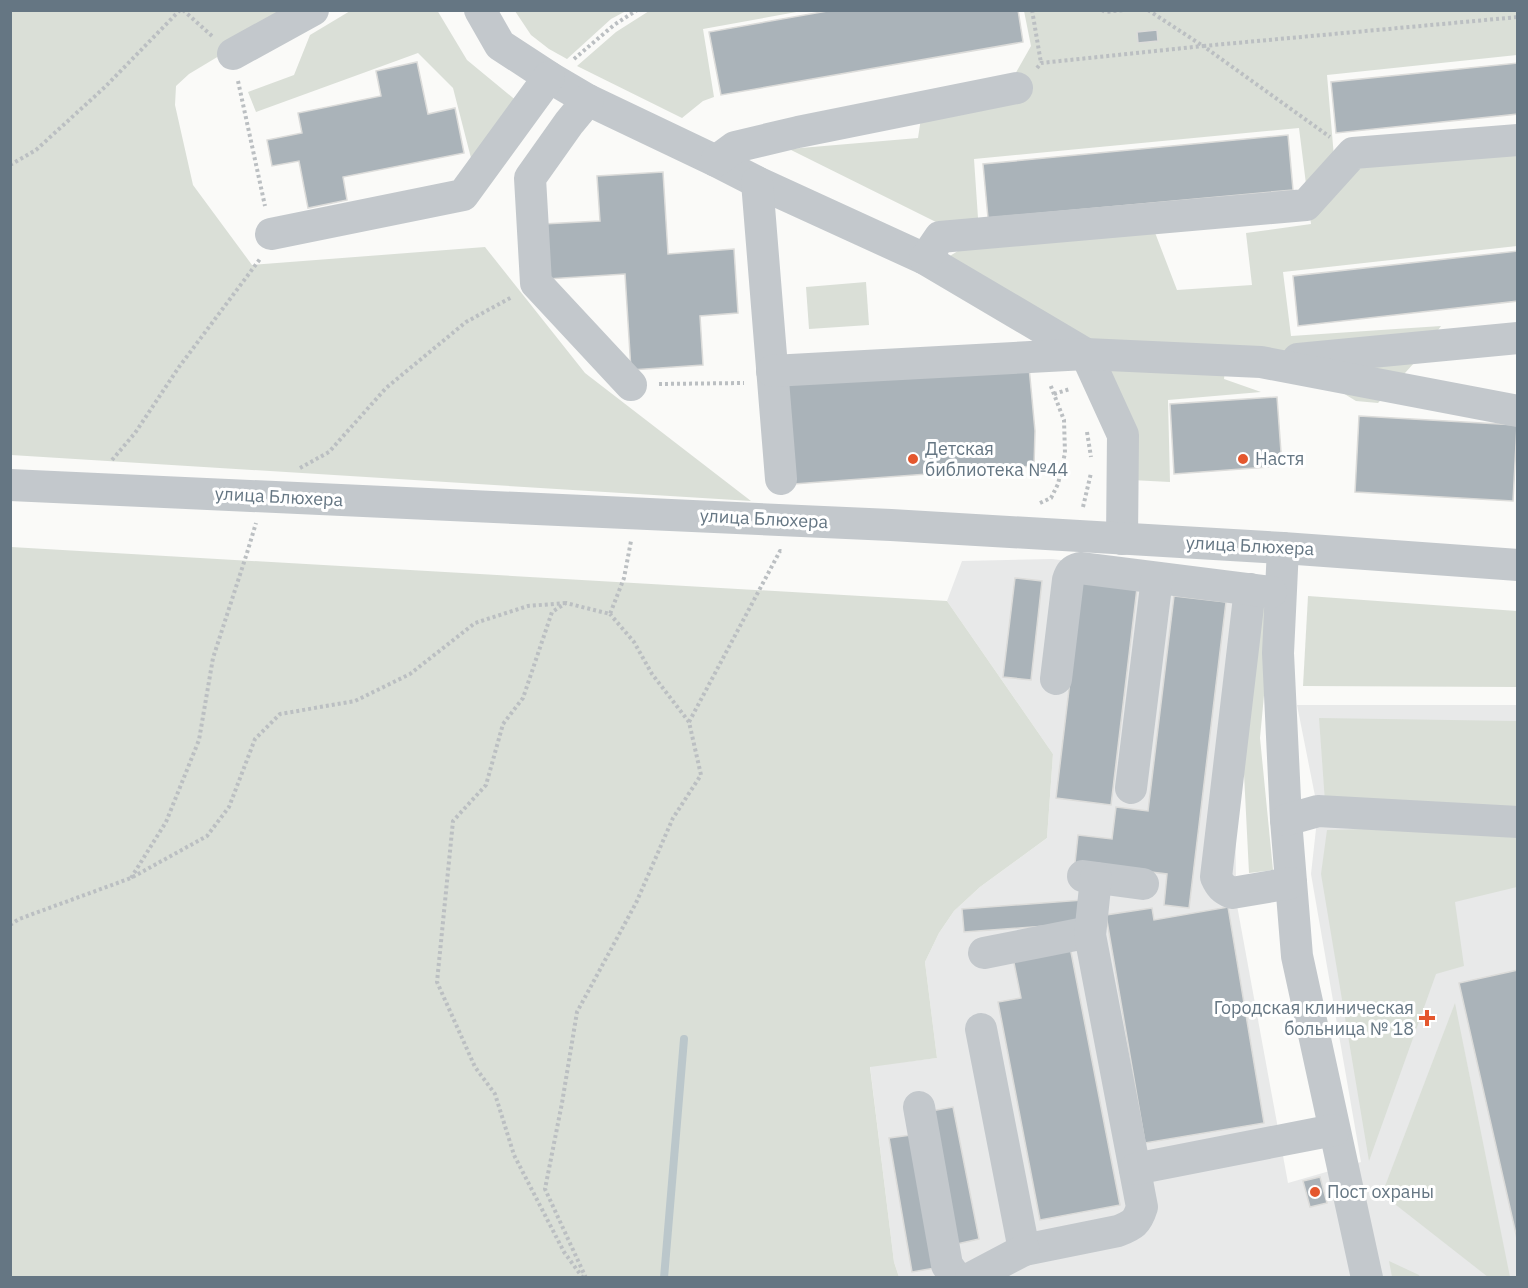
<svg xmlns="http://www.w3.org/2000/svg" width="1528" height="1288" viewBox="0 0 1528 1288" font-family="'IBM Plex Sans',sans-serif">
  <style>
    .built { fill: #e8e9e9 }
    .green { fill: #dadfd7 }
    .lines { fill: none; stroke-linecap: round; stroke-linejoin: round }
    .stream { stroke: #bbc7cb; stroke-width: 8 }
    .building { fill: #aab3b9; stroke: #dcdcda; stroke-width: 1.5 }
    .path { stroke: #bbbfc2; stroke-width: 4; stroke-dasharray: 3 3; stroke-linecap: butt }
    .minor { stroke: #c3c8cc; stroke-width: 32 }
    .poi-dot { fill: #e4572e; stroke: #fff; stroke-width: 2 }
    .labels { text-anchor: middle; stroke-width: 6; stroke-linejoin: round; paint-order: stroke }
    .poi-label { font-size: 18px; fill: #657683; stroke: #fff; text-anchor: start }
    .street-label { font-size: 18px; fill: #657683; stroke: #fff }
  </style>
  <rect width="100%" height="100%" fill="#fafaf8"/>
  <!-- built -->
  <path class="built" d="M1052 559 1234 580 1236 900 1288 1183 1361 1162 1311 874 1318 811 1297 705H1517V1277H899L894 1262 870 1066 937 1058 925 962 939 933 954 911 980 887 1047 838 1053 754 947 601 962 561Z"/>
  <!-- green -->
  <g class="green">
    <path d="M437 10 467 60 518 102 471 158 453 88 418 53 256 112 248 92 294 75 310 35 350 11Z"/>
    <path d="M10 11H294L189 74 176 86 175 105 193 185 252 265 485 247 585 373 751 501 11 455Z"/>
    <path d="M515 11H626L611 19 567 59 549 49 531 35Z"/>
    <path d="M649 11V10L802 11 703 29 714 97 703 101 682 118 577 66 616 32Z"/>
    <path d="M1024 11H1517V55L1327 75 1334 157 1517 146V246L1283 272 1291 336 1441 326 1414 363 1378 403 1356 401 1279 354 1227 353 1224 379 1261 392 1168 400 1170 482 1131 480 1103 366 942 261 961 249 1154 230 1177 290 1252 285 1246 233 1311 224 1299 128 974 159 978 218 940 224 789 149 918 138 924 98 1014 76 1031 46Z"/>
    <path d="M866 282 869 325 809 329 806 287Z"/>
    <path d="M11 547 947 601 1053 754 1047 838 980 887 954 911 939 933 925 962 937 1058 870 1067 894 1262 899 1277H11Z"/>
    <path d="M1308 596 1517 611V687L1303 686Z"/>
    <path d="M1257 598 1273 599 1260 738 1273 870 1249 873 1242 734Z"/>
    <path d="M1319 718 1517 721V811L1325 802Z"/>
    <path d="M1438 827 1517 836V887L1455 902 1464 966 1436 974 1369 1161 1321 874 1327 830Z"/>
    <path d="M1455 1003 1510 1277H1488L1382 1194Z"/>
    <path d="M1389 1261 1419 1275 1420 1277H1392Z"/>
  </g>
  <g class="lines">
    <!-- stream -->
    <path class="stream" d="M664 1278 684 1039"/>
  </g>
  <!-- building -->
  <g class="building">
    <path d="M833 10H1018L1023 42 721 95 709 32Z"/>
    <path d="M1157 30 1158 41 1138 43 1137 32Z"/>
    <path d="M417 62 428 114 455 108 464 153 343 177 347 200 308 208 299 161 272 166 267 140 302 133 298 113 381 96 376 71Z"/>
    <path d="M1518 63V114L1336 133 1331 82Z"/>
    <path d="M1288 135 1293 190 988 218 983 164Z"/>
    <path d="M663 172 668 254 734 249 738 313 700 316 703 365 631 370 625 274 547 279 543 224 600 221 597 176Z"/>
    <path d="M1518 251V301L1298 326 1293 276Z"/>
    <path d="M1029 367 1035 431 1034 466 794 484 785 382Z"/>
    <path d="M1277 397 1282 466 1174 474 1170 404Z"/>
    <path d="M1359 416 1517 425 1513 501 1355 492Z"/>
    <path d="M1015 578 1042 581 1031 680 1003 677Z"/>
    <path d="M1082 581 1137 588 1111 805 1056 798Z"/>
    <path d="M1174 596 1226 602 1189 908 1164 905 1167 874 1075 863 1078 835 1112 839 1116 807 1148 811Z"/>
    <path d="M1083 900 1085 923 964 932 962 909Z"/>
    <path d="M1228 907 1264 1123 1145 1143 1106 915 1152 908 1154 920Z"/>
    <path d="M1070 947 1120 1205 1040 1220 998 1002 1021 998 1013 958Z"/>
    <path d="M1518 970V1243L1459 983Z"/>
    <path d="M953 1107 979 1239 957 1244 931 1111Z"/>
    <path d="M911 1135 935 1268 912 1272 889 1138Z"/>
    <path d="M1320 1177 1327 1203 1310 1207 1303 1181Z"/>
  </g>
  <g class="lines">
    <!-- path -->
    <g class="path">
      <path d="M183 10 212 36"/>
      <path d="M1032 10 1041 63"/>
      <path d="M1102 10 1105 12 1124 10"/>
      <path d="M1148 10 1203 46 1518 17"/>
      <path d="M574 59 614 25 637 10"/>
      <path d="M1037 68 1041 63 1203 46 1330 137"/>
      <path d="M238 81 265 206"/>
      <path d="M10 165 36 150 105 87 180 10"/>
      <path d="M659 384 744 383"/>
      <path d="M1054 394 1070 389"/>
      <path d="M1087 432 1091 457"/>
      <path d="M112 460 135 433 179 367 260 259"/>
      <path d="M300 468 329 452 386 388 466 322 512 297"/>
      <path d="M1040 503 1051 498 1058 484 1065 453 1064 420 1050 384"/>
      <path d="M1083 507 1091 473"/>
      <path d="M689 722 780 551 784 552"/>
      <path d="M131 878 166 822 199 740 213 658 247 553 256 523"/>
      <path d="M10 925 19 919 131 878 207 836 229 807 255 739 280 714 355 701 410 674 475 623 528 606 565 603"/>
      <path d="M583 1278 564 1252 514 1155 495 1094 475 1067 437 982 453 821 486 785 503 724 523 698 552 612 566 603 610 614 624 578 631 541"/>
      <path d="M586 1278 545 1189 562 1103 577 1012 636 903 673 818 701 775 689 722 652 674 634 642 610 614"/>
    </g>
    <!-- minor -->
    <g class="minor">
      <path d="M480 10 500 45 549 77 588 100 716 161 757 182 925 259 1086 354 1123 435 1122 539"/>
      <path d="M233 54 313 10"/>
      <path d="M588 100 569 123 530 178 536 283 631 385"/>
      <path d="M716 161 735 147 798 132 1017 88"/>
      <path d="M757 182 781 479"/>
      <path d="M271 234 463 195 549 77"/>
      <path d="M925 259 940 237 1306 205 1353 153 1518 140"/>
      <path d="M1298 359 1518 338"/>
      <path d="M772 371 1086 354 1261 362 1518 411"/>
      <path d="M10 485 891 525 1283 548 1518 565"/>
      <path d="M1283 548 1278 653 1286 820 1297 956 1367 1278"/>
      <path d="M1250 589 1216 877C1220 886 1223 889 1232 893L1291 883"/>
      <path d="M1056 679 1068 580C1070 573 1072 570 1080 568L1271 592"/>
      <path d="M1131 788 1157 578"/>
      <path d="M1286 820 1318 811 1518 822"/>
      <path d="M1083 876 1143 884"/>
      <path d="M984 953 1090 932"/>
      <path d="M981 1029 1024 1250 1118 1231C1133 1225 1137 1223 1142 1207L1090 935 1096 878"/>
      <path d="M919 1107 947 1265 954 1275 960 1278"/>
      <path d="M1135 1169 1334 1130"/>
      <path d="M971 1278 1024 1250"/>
    </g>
  </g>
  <!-- markers -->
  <g class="poi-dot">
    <circle cx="913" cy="459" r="6"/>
    <circle cx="1243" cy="459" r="6"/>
    <path d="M1424 1009h6v6h6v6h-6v6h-6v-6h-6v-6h6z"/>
    <circle cx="1315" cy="1192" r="6"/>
  </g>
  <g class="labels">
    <!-- poi labels -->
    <g class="poi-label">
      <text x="925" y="455">Детская<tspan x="925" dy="21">библиотека №44</tspan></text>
      <text x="1255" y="465">Настя</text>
      <text x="1414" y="1014" text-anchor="end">Городская клиническая<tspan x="1414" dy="21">больница № 18</tspan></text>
      <text x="1327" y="1198">Пост охраны</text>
    </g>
    <!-- street labels -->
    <g class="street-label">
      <text transform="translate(279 497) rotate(3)" y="6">улица Блюхера</text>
      <text transform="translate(764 519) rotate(3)" y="6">улица Блюхера</text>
      <text transform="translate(1250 546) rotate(3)" y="6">улица Блюхера</text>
    </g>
  </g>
  <!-- border -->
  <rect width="1528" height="1288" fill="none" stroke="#657683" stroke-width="24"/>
</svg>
